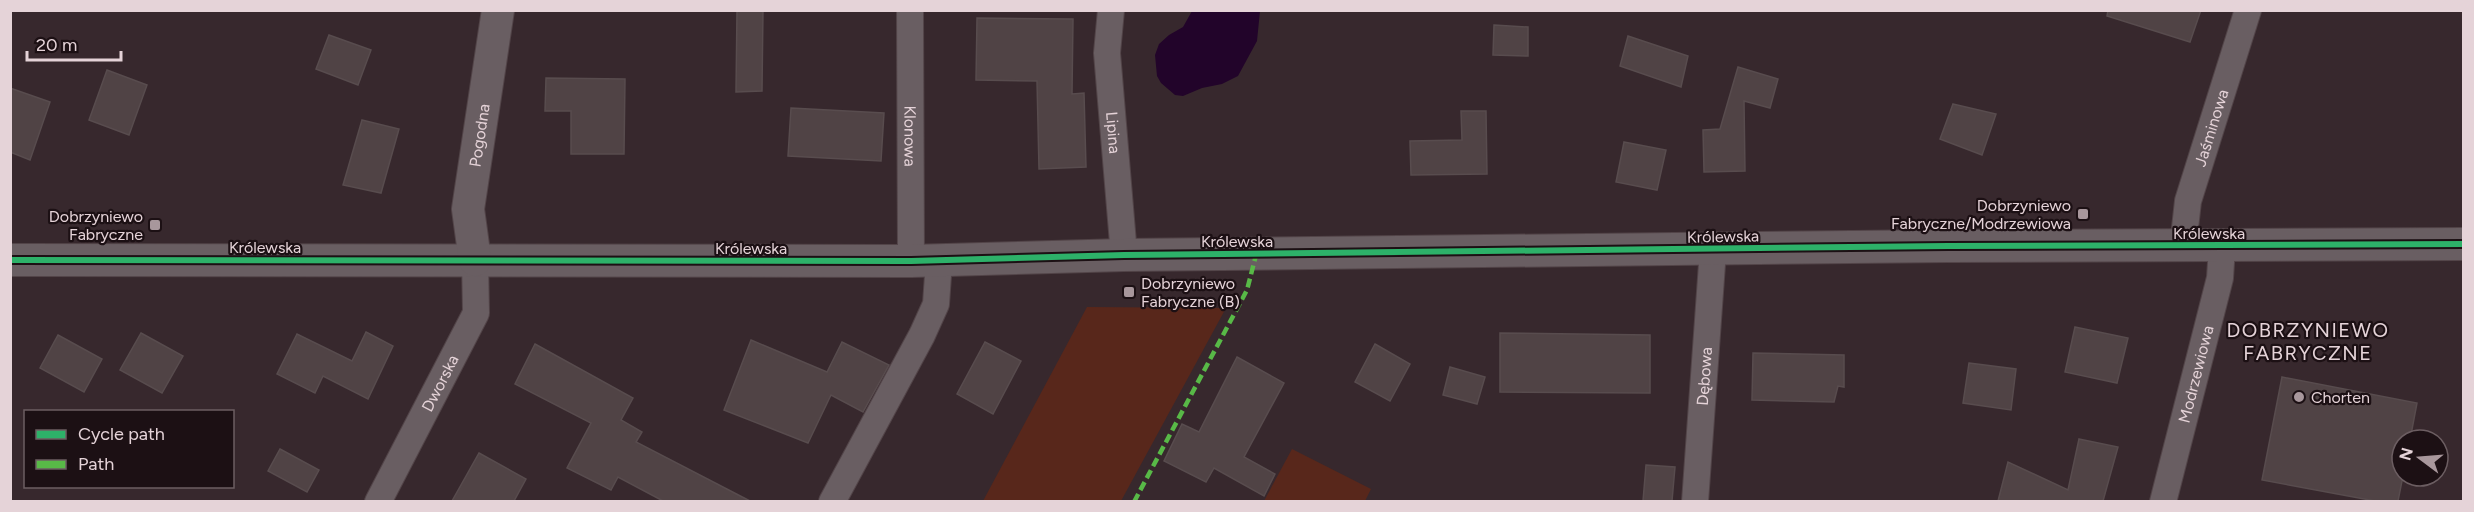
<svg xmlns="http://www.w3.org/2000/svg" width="2474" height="512" viewBox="0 0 2474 512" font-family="Figtree,sans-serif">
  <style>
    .green { fill: #58271b }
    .water { fill: #22042a }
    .building { fill: #504345; stroke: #584c4e; stroke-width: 1.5 }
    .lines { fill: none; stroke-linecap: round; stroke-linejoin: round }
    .minor-casing { stroke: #524448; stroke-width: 28 }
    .tertiary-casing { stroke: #524448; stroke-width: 34 }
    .minor { stroke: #695e62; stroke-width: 26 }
    .tertiary { stroke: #695e62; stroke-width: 32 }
    .quiet { stroke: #58b947; stroke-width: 4.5; stroke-dasharray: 9 4.5; stroke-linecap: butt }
    .cycleway-casing { stroke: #1c1014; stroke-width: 10 }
    .cycleway { stroke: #2db169; stroke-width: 6 }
    .poi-dot { fill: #a8979c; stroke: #1c1014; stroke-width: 2 }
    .labels { text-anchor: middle; stroke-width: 4.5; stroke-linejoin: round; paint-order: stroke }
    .street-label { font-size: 16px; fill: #e5d3d8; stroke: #1c1014 }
    .poi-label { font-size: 16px; fill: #e5d3d8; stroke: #1c1014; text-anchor: end }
    .quarter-label { font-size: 20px; letter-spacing: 1.5px; fill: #e5d3d8; stroke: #1c1014 }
  </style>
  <rect width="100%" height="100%" fill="#37282d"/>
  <!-- green -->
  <g class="green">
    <path d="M1087 307 1226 308 1121 501H983Z"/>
    <path d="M1292 449 1371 489 1365 501H1264Z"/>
  </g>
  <!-- water -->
  <path class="water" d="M1192 11H1260L1257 41 1238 76 1222 84 1202 88 1183 96 1175 95 1161 83 1157 76 1155 55 1159 44 1169 35 1183 27Z"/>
  <!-- building -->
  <g class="building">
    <path d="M737 10H763L762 91 736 92Z"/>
    <path d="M2108 10H2201L2190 42 2107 16Z"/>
    <path d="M977 18 1073 19 1072 94 1084 93 1086 167 1039 169 1037 81 976 80Z"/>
    <path d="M1494 25 1528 27V56L1493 55Z"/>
    <path d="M329 35 371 50 358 85 316 69Z"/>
    <path d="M1628 36 1688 56 1681 87 1620 66Z"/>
    <path d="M1738 67 1778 79 1770 108 1744 101 1745 171 1704 172 1703 130 1720 129Z"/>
    <path d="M107 70 147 85 129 135 89 120Z"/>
    <path d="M546 78 625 79 624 154H571V111H545Z"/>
    <path d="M10 88 50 102 30 160 10 152Z"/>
    <path d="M1953 104 1996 114 1982 155 1940 139Z"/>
    <path d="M791 108 884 113 881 161 788 156Z"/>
    <path d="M1461 111H1486L1487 174 1411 175 1410 141 1462 140Z"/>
    <path d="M362 120 399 129 381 193 343 185Z"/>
    <path d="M1624 142 1666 150 1657 190 1616 182Z"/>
    <path d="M2075 327 2128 338 2117 383 2065 372Z"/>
    <path d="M366 332 393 346 368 399 323 376 315 393 277 374 297 334 352 361Z"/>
    <path d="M141 333 183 356 162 393 120 370Z"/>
    <path d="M1500 333 1650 335V393L1500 392Z"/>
    <path d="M58 335 102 359 84 392 40 368Z"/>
    <path d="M751 340 827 372 842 342 889 365 863 412 831 395 808 443 724 410Z"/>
    <path d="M985 342 1021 361 993 414 957 394Z"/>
    <path d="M535 344 633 398 621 420 642 432 636 442 750 501H663L618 477 611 490 567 468 591 423 515 384Z"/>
    <path d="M1375 344 1410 364 1390 401 1355 382Z"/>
    <path d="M1753 353 1844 355V387L1838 386 1834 402 1752 400Z"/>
    <path d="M1237 357 1284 383 1244 457 1275 474 1264 496 1214 468 1206 482 1164 461 1182 424 1199 432Z"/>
    <path d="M1969 363 2016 369 2011 410 1963 403Z"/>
    <path d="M1450 367 1485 377 1477 404 1443 395Z"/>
    <path d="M2282 377 2417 403 2410 440H2402L2403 476 2398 501H2375L2262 480Z"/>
    <path d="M2079 439 2118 447 2103 501H1998L2008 462 2068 490Z"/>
    <path d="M280 449 319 470 307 492 268 471Z"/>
    <path d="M479 453 526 479 514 501H452Z"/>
    <path d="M1646 465 1675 467 1672 501H1643Z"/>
  </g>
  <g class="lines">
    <!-- minor casing -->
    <g class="minor-casing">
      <g id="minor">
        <path id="s1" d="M910 10 911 261"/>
        <path id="s2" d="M1111 10 1107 53 1124 255"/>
        <path id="s3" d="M2183 246 2188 201 2248 10"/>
        <path id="s4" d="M378 502 476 313 475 260"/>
        <path d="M832 502 922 335 936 304 939 261"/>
        <path id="s5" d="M1695 502 1713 250"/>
        <path id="s6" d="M2163 502 2220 278 2222 247"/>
      </g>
    </g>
    <!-- tertiary casing -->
    <g class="tertiary-casing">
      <g id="tertiary">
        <path d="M10 260 911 261 1124 255 1948 246 2464 244"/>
        <path id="s7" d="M475 260 468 209 498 10"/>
      </g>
    </g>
    <!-- minor -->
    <use href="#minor" class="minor"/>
    <!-- tertiary -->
    <use href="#tertiary" class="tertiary"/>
    <!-- quiet -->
    <path class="quiet" d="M1134 502 1247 290 1256 255"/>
    <!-- cycleway casing -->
    <g class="cycleway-casing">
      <path id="cycleway" d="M10 260 911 261 1124 255 1948 246 2464 244"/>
    </g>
    <!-- cycleway -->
    <use href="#cycleway" class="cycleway"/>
  </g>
  <!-- markers -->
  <g class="poi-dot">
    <rect x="2077" y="208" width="12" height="12" rx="3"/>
    <rect x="149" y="219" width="12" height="12" rx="3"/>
    <rect x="1123" y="286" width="12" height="12" rx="3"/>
    <circle cx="2299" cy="397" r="6"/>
  </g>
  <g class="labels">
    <!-- street labels -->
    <g class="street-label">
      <text dy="6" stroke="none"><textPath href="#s3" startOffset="122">Jaśminowa</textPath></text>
      <text dy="6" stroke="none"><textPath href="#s2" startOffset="123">Lipina</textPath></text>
      <text dy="6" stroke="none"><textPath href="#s7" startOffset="126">Pogodna</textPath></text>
      <text dy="6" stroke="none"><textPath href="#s1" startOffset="126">Klonowa</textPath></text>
      <text x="2209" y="239">Królewska</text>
      <text transform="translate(1723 236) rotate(-1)" y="6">Królewska</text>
      <text x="1237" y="247">Królewska</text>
      <text x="265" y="253">Królewska</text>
      <text x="751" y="254">Królewska</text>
      <text dy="6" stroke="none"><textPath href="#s6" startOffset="132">Modrzewiowa</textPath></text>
      <text dy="6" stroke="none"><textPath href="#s5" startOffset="126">Dębowa</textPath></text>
      <text dy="6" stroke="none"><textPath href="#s4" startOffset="134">Dworska</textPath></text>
    </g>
    <!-- poi labels -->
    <g class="poi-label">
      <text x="2071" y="211">Dobrzyniewo<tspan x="2071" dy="18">Fabryczne/Modrzewiowa</tspan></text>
      <text x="143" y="222">Dobrzyniewo<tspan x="143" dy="18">Fabryczne</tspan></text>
      <text x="1141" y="289" text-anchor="start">Dobrzyniewo<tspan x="1141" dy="18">Fabryczne (B)</tspan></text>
      <text x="2311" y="403" text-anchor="start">Chorten</text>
    </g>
    <!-- quarter labels -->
    <g class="quarter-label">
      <text x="2308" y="337">DOBRZYNIEWO<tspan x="2308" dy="23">FABRYCZNE</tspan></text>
    </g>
  </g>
  <!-- border -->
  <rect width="2474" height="512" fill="none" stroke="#e5d3d8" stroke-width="24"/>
  <!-- legend -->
  <rect x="24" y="410" width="210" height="78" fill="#1c1014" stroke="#6c5e62" stroke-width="1.5"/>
  <rect x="36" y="430" width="30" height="9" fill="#2db169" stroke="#6c5e62" stroke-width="1.5"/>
  <text x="78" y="440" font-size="18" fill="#e5d3d8">Cycle path</text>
  <rect x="36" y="460" width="30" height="9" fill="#58b947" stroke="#6c5e62" stroke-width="1.5"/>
  <text x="78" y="470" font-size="18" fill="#e5d3d8">Path</text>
  <!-- north arrow -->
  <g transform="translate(2420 458) rotate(286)"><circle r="28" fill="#1c1014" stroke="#6c5e62" stroke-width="1.5"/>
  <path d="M0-4.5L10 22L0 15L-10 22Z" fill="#a8979c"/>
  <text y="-9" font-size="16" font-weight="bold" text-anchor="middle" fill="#e5d3d8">N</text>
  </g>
  <!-- scale -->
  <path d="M27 51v9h94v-9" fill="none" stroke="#e5d3d8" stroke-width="3"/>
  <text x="36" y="51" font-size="18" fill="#e5d3d8" stroke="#1c1014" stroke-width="4.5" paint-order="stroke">20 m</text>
</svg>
